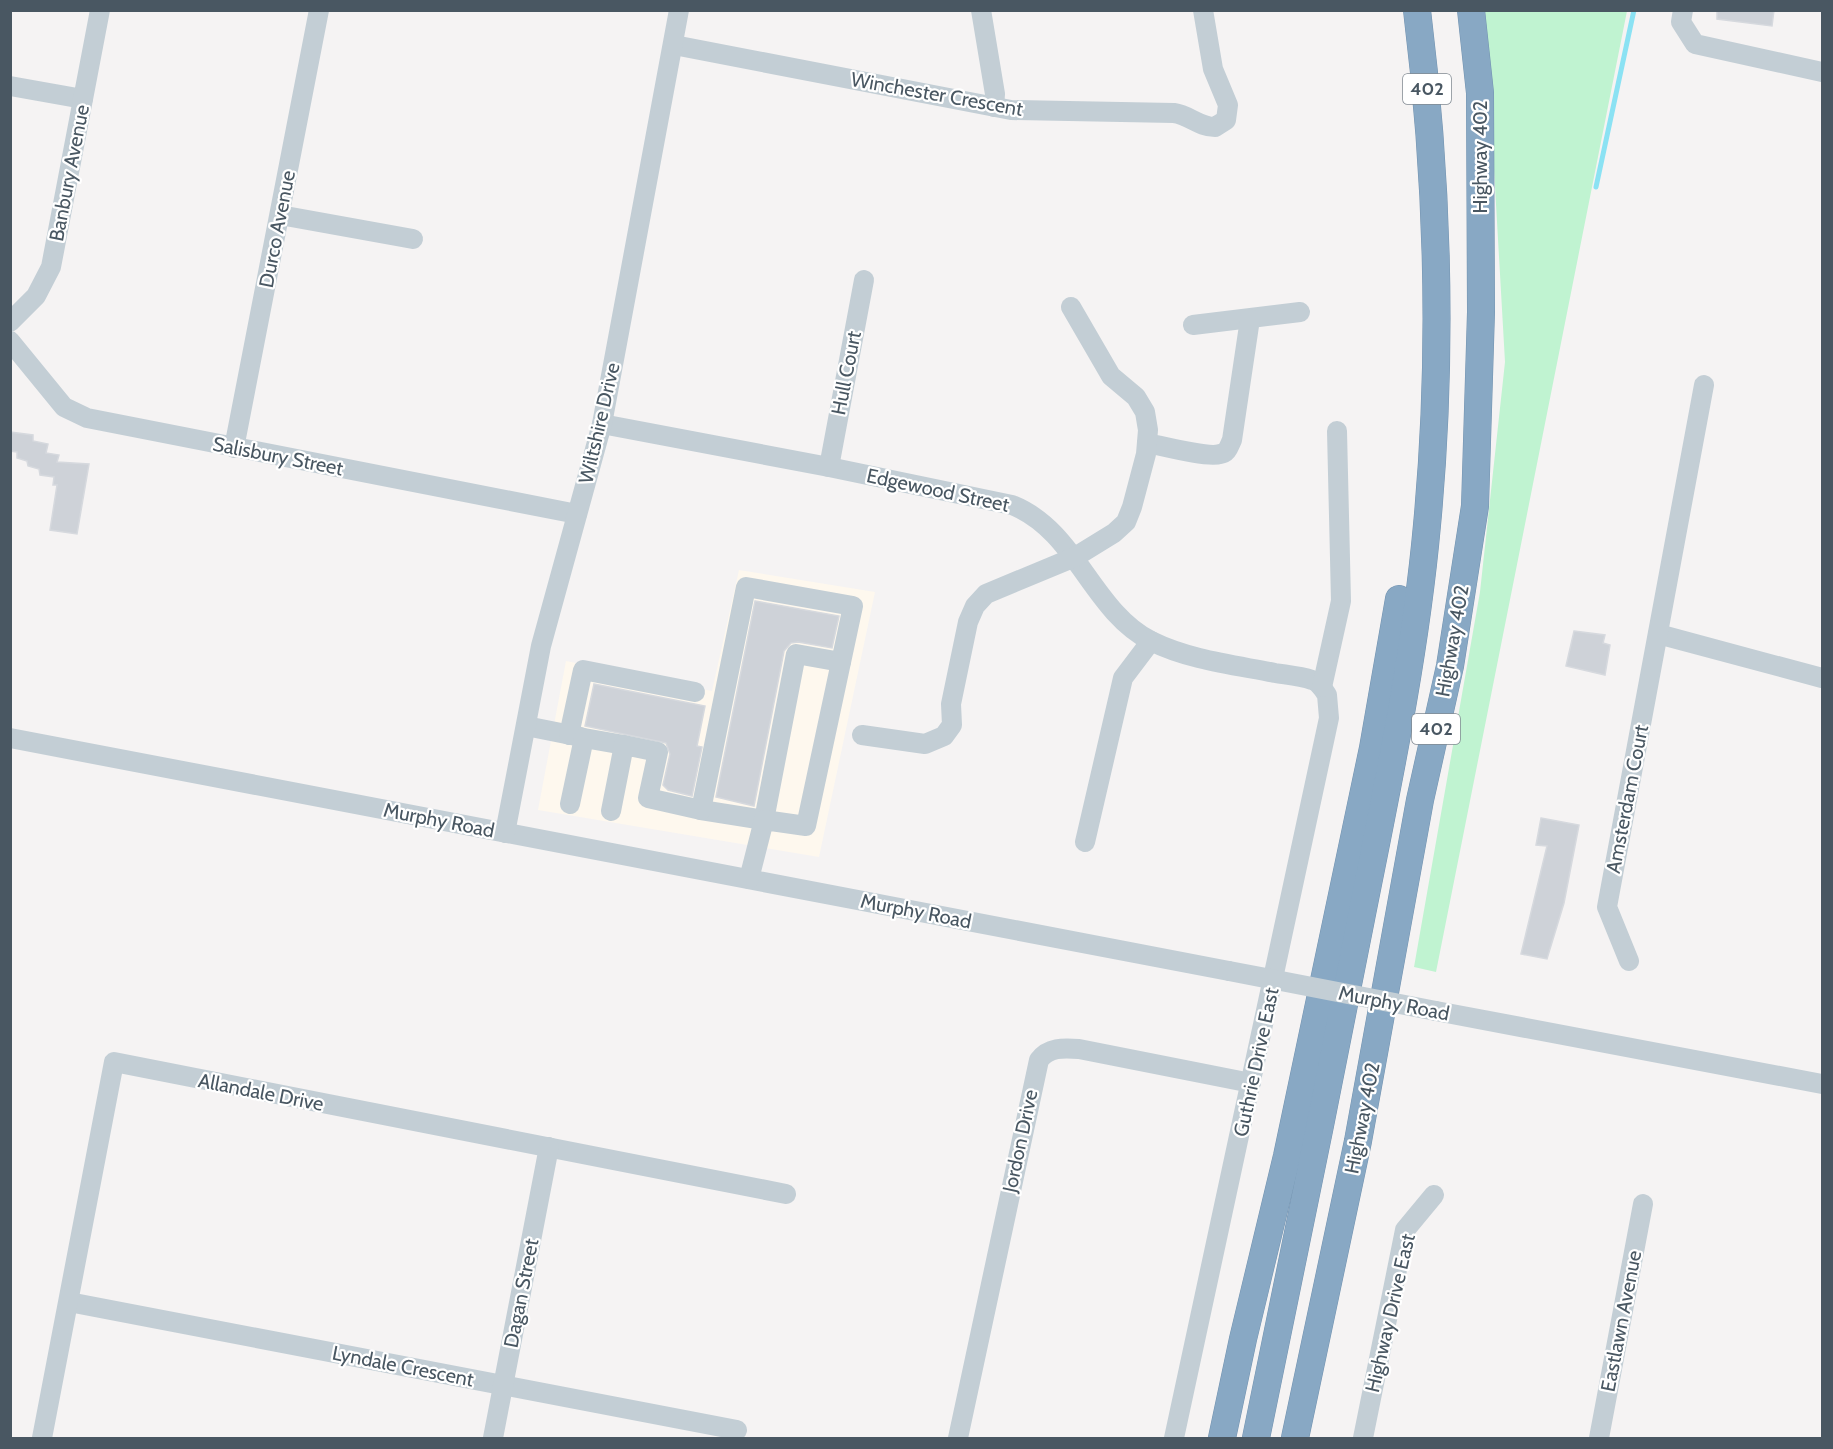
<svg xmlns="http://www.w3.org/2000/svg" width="1833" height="1449" viewBox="0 0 1833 1449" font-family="Cabin,sans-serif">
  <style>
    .commercial { fill: #fef8ee }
    .green { fill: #c0f3d1 }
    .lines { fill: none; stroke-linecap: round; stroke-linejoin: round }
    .stream { stroke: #8be2f3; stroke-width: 5 }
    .building { fill: #ced2d8; stroke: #d6d9de; stroke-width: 1.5 }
    .highway-casing { stroke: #7393b0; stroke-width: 28 }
    .minor { stroke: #c3ced5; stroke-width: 20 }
    .highway { stroke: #88a8c4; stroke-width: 27 }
    .minor-bridge { stroke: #c3ced5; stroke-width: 20 }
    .labels { text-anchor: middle; stroke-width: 4.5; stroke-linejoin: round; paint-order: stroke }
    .shield { fill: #fff; stroke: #808991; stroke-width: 1.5 }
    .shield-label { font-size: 18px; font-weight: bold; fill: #495762 }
    .street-label { font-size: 20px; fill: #495762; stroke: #fff }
  </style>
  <rect width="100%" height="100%" fill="#f5f3f3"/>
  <!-- commercial -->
  <path class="commercial" d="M739 570 875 592 819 857 538 810 566 661 712 691Z"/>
  <!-- green -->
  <path class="green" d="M1485 11H1627L1436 972 1414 967 1480 592 1505 362Z"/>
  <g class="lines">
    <!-- stream -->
    <path class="stream" d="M1596 187 1634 10"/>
  </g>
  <!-- building -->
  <g class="building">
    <path d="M1717 10H1774L1772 26 1717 19Z"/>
    <path d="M10 432 33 435V441L48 444 46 453 59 455 57 462 89 464 77 534 50 530 57 485H53L54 477 40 475 39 469 28 466 27 461 17 458V452L10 451Z"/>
    <path d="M755 601 839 616 832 648 798 642 791 643 784 651 754 806 716 797Z"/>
    <path d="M1574 631 1605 635 1603 643 1610 645 1605 675 1566 666Z"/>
    <path d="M594 684 705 706 697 746 702 747 692 796 668 790 663 785 670 754 666 743 585 726Z"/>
    <path d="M1541 818 1579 825 1564 903 1547 959 1521 954 1547 846 1536 845Z"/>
  </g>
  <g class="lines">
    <!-- highway casing -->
    <g class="highway-casing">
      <g id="highway">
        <path d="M1222 1438 1243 1339 1287 1156 1373 748 1399 599"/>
        <path d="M1256 1438C1292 1266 1327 1092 1361 919 1387 788 1415 658 1427 525 1443 355 1438 180 1417 10"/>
        <path d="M1295 1438 1358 1141 1420 800 1450 666 1475 506 1481 312 1480 93 1471 10"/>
      </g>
    </g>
    <!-- minor -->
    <g class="minor">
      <path d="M981 10 995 94 994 107"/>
      <path d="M1683 10 1681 22 1695 44 1822 72"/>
      <path d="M674 45 1011 110 1174 113C1189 115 1199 127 1215 127L1226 120 1228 105 1213 69 1203 10"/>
      <path d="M10 86 83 99"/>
      <path d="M280 215 413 239"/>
      <path d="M10 322 36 296 51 267 100 10"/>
      <path d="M1193 325 1300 312"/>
      <path d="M10 341 64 407 87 418 577 514"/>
      <path d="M602 424 829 467 1012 505C1077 531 1091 610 1151 641 1189 660 1235 665 1275 673 1287 675 1300 676 1312 680 1319 682 1323 689 1327 695L1329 718 1174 1438"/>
      <path d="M1147 443C1162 446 1208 458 1220 454 1228 453 1229 446 1232 440L1250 319"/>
      <path d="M234 448 319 10"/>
      <path d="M829 467 864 280"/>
      <path d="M1658 634 1822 678"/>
      <path d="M1322 687 1341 601 1337 431"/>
      <path d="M526 726 581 737"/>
      <path d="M569 735 583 670 695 692"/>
      <path d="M862 735 925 744 944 736 952 725 951 704 968 622 975 606 986 594 1075 557 1114 533 1126 522 1132 507 1146 454 1148 430 1145 412 1136 397 1111 376 1071 307"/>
      <path d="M10 738 1229 971"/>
      <path d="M570 804 584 738 624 745"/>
      <path d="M701 810 764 820 796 654 841 662"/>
      <path d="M611 811 624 745 658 752 648 798 701 810 746 587 853 606 806 826 764 820 749 879"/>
      <path d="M505 833 541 646 602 424 679 10"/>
      <path d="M1085 842 1123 678 1151 641"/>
      <path d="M1629 961 1607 907 1704 385"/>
      <path d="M1436 1011 1822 1084"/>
      <path d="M69 1302 737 1430"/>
      <path d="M42 1438 114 1062 786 1194"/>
      <path d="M493 1438 549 1147"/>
      <path d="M958 1438 1039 1060C1049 1047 1063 1048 1079 1049L1251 1083"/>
      <path d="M1363 1438 1405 1230 1434 1195"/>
      <path d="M1599 1438 1643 1204"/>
    </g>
    <!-- highway -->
    <use href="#highway" class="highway"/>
    <!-- minor-bridge -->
    <path class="minor-bridge" d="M1229 971 1436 1011"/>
  </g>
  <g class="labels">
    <!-- shield labels -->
    <g class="shield">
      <rect x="1403" y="74" width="48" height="30" rx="4.5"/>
      <rect x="1412" y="714" width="48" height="30" rx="4.5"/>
    </g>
    <g class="shield-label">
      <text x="1427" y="95">402</text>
      <text x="1436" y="735">402</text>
    </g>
    <!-- street labels -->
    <g class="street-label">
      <text transform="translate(937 94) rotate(10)" y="7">Winchester Crescent</text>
      <text transform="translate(1480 157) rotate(-90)" y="7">Highway 402</text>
      <text transform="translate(69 173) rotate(-79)" y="7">Banbury Avenue</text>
      <text transform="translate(277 229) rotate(-79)" y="7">Durco Avenue</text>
      <text transform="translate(846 373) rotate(-79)" y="7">Hull Court</text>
      <text transform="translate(599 423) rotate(-77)" y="7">Wiltshire Drive</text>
      <text transform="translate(278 456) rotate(11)" y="7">Salisbury Street</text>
      <text transform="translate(938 490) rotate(12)" y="7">Edgewood Street</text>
      <text transform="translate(1452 641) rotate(-80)" y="7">Highway 402</text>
      <text transform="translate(1627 799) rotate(-79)" y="7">Amsterdam Court</text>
      <text transform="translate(439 820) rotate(11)" y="7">Murphy Road</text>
      <text transform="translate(916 911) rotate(11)" y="7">Murphy Road</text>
      <text transform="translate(1394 1003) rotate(11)" y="7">Murphy Road</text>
      <text transform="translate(1256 1062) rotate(-78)" y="7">Guthrie Drive East</text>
      <text transform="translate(261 1092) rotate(11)" y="7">Allandale Drive</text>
      <text transform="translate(1362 1118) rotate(-79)" y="7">Highway 402</text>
      <text transform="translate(1020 1141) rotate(-78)" y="7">Jordon Drive</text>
      <text transform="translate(521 1293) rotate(-79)" y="7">Dagan Street</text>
      <text transform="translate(1390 1313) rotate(-77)" y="7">Highway Drive East</text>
      <text transform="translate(1621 1321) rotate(-79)" y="7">Eastlawn Avenue</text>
      <text transform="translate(403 1366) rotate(11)" y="7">Lyndale Crescent</text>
    </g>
  </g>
  <!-- border -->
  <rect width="1833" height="1449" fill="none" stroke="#495762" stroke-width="24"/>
</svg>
